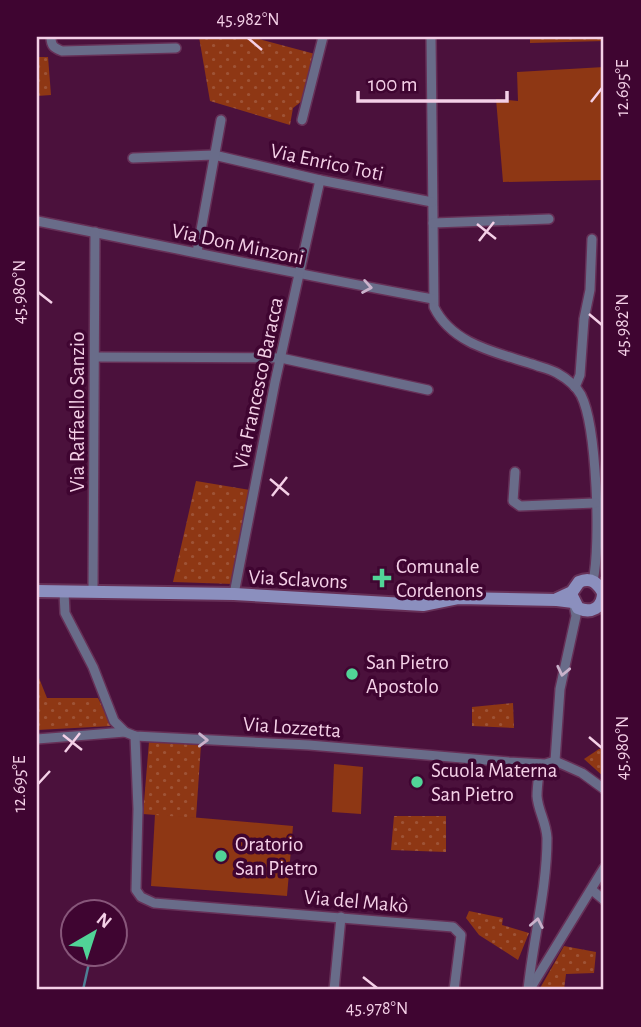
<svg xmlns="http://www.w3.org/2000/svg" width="641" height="1027" viewBox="0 0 641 1027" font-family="'Alegreya Sans',sans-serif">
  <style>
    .grass { fill: #8e3714 }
    .garden { fill: url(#garden-dots) }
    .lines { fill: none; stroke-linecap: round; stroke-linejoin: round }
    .stream { stroke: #4e7f94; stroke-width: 2.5 }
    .street-casing { stroke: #663057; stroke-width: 12 }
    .secondary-casing { stroke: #663057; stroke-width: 16 }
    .street { stroke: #696c89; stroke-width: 9 }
    .secondary { stroke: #8b8fbe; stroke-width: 12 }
    .oneway { stroke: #cab2cb }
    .ticks { fill: none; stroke: #f4d0e7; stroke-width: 2.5 }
    .poi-dot { fill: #51d397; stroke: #3f0531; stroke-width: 2.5 }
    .labels { text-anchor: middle; stroke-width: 7; stroke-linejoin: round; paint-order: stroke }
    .street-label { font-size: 21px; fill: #f4d0e7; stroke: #3f0531 }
    .poi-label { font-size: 21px; fill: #f4d0e7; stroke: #3f0531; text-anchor: start }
    .neatline { fill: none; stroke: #f4d0e7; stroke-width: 2.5 }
    .ticks-label { font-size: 18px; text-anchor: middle; fill: #f4d0e7 }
  </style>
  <defs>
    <pattern id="garden-dots" width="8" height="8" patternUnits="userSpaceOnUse" patternTransform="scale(1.75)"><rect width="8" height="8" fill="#8e3714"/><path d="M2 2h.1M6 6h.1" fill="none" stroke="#9e5336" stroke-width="1.8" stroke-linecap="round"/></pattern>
  </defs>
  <rect width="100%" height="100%" fill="#4b113c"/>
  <!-- grass -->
  <g class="grass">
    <path d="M604 67V180L503 182 496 99 518 101 517 72Z"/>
    <path d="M334 764 363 767 361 814 332 812Z"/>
    <path d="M155 814 293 826 287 896 151 886Z"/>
  </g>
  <!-- garden -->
  <g class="garden">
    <path d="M199 37H251L315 54 306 98 293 108 290 125 210 101Z"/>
    <path d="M530 37H604V41L530 43Z"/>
    <path d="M37 57H48L51 95 37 96Z"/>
    <path d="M196 481 250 490 233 584 173 582Z"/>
    <path d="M37 673 47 698H98L112 726 37 730Z"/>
    <path d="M513 703 514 728 472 726V707Z"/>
    <path d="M149 742 201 745 196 818 143 814Z"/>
    <path d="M599 749H604V777L584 759Z"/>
    <path d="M394 816H446V852L391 850Z"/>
    <path d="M469 911 503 918 502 925 529 933 518 960 479 935 466 918Z"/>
    <path d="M564 946 596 952 594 973 566 974 564 990H539Z"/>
  </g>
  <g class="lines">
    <!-- stream -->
    <path class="stream" d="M83 990 91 954"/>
    <!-- street casing -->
    <g class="street-casing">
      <g id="street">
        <path d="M51 37C51 46 54 48 62 51L176 48"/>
        <path d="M431 37 434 307C452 344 495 352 532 364 540 367 550 369 557 373 566 378 576 386 581 395 597 427 601 545 593 581"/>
        <path d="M302 120 323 37"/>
        <path d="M133 158 214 155 320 180 432 202"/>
        <path d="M37 221C169 247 301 275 433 299"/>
        <path d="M433 223 549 219"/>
        <path d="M197 252 221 120"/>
        <path d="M95 357 281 358 428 390"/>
        <path d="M575 387 580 375 584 319 590 290 592 239"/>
        <path d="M515 472 513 501 520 506 595 503"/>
        <path d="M93 591 95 232"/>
        <path d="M64 592 65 613 93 667 114 721 125 732 135 736 309 745 509 762 545 764 555 761 582 773 604 789"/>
        <path d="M234 594 275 382 320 180"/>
        <path d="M135 736 138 809 136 890 141 897 154 903 453 927 461 935 454 990"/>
        <path d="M37 739 125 732"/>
        <path d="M555 761 560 689 576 616 574 605"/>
        <path d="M592 890 604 900"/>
        <path d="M530 989 604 868"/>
        <path d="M334 990 341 917"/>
        <path d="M528 990C533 940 547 889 547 838 546 821 538 811 537 796 537 786 539 774 540 764"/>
      </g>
    </g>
    <!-- secondary casing -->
    <g class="secondary-casing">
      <g id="secondary">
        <path d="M37 591 234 594 423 605 458 598 557 600 573 602"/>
        <path d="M572 596 578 608C591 614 603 608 603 593"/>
        <path d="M557 599 572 592 579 582C592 576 598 584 604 594"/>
      </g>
    </g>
    <!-- street -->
    <use href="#street" class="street"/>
    <!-- secondary -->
    <use href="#secondary" class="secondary"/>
  </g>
  <!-- one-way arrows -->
  <defs><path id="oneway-chevron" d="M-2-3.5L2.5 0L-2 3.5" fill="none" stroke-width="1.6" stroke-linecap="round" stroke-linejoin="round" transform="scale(1.75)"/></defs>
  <g class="oneway">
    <use href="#oneway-chevron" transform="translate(367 287) rotate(10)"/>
    <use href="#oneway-chevron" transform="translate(563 671) rotate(102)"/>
    <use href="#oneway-chevron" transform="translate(203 740) rotate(1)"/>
    <use href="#oneway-chevron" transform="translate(537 923) rotate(-79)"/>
  </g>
  <!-- ticks -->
  <path class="ticks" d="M248 38 262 50M591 102 602 88M477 224 496 239M479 241 494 222M38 292 52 303M589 314 602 325M270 479 289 495M272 496 287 477M63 735 82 750M589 737 602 748M65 752 80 733M38 784 50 771M363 977 377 988"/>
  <!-- markers -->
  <g class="poi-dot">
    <path d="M378.5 567.5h7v7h7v7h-7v7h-7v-7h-7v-7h7z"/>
    <circle cx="352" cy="674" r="7"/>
    <circle cx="417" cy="782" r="7"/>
    <circle cx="221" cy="856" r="7"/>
  </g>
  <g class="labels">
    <!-- street labels -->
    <g class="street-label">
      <text transform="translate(327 162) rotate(12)" y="7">Via Enrico Toti</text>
      <text transform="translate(238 244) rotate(12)" y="7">Via Don Minzoni</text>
      <text transform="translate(258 383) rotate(-78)" y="7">Via Francesco Baracca</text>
      <text transform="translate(77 412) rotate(-90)" y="7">Via Raffaello Sanzio</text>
      <text transform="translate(298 579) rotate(3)" y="7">Via Sclavons</text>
      <text transform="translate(292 727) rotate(4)" y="7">Via Lozzetta</text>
      <text transform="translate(356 901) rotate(5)" y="7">Via del Makò</text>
    </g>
    <!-- poi labels -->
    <g class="poi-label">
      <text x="396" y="573">Comunale<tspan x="396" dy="24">Cordenons</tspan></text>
      <text x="366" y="669">San Pietro<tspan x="366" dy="24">Apostolo</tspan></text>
      <text x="431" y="777">Scuola Materna<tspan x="431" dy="24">San Pietro</tspan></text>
      <text x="235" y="851">Oratorio<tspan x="235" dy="24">San Pietro</tspan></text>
    </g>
  </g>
  <!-- border -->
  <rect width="641" height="1027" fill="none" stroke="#3f0531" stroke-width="77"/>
  <!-- north arrow -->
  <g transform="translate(94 933) rotate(39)"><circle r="33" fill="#3f0531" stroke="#87567a" stroke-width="2"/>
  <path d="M0-5L12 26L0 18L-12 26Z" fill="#51d397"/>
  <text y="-10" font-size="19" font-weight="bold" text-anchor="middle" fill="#f4d0e7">N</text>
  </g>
  <!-- scale -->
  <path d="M358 91v10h149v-10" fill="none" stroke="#f4d0e7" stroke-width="3.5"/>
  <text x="368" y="91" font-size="21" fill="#f4d0e7" stroke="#3f0531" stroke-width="5" paint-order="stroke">100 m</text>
  <rect x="38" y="38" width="564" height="950" class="neatline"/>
  <g class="ticks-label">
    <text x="248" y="25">45.982°N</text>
    <text transform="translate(622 88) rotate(-90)" y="6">12.695°E</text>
    <text transform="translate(19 292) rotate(-90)" y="6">45.980°N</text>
    <text transform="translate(622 325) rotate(-90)" y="6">45.982°N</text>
    <text transform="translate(622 748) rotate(-90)" y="6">45.980°N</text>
    <text transform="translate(19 784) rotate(-90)" y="6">12.695°E</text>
    <text x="377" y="1014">45.978°N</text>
  </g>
</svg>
